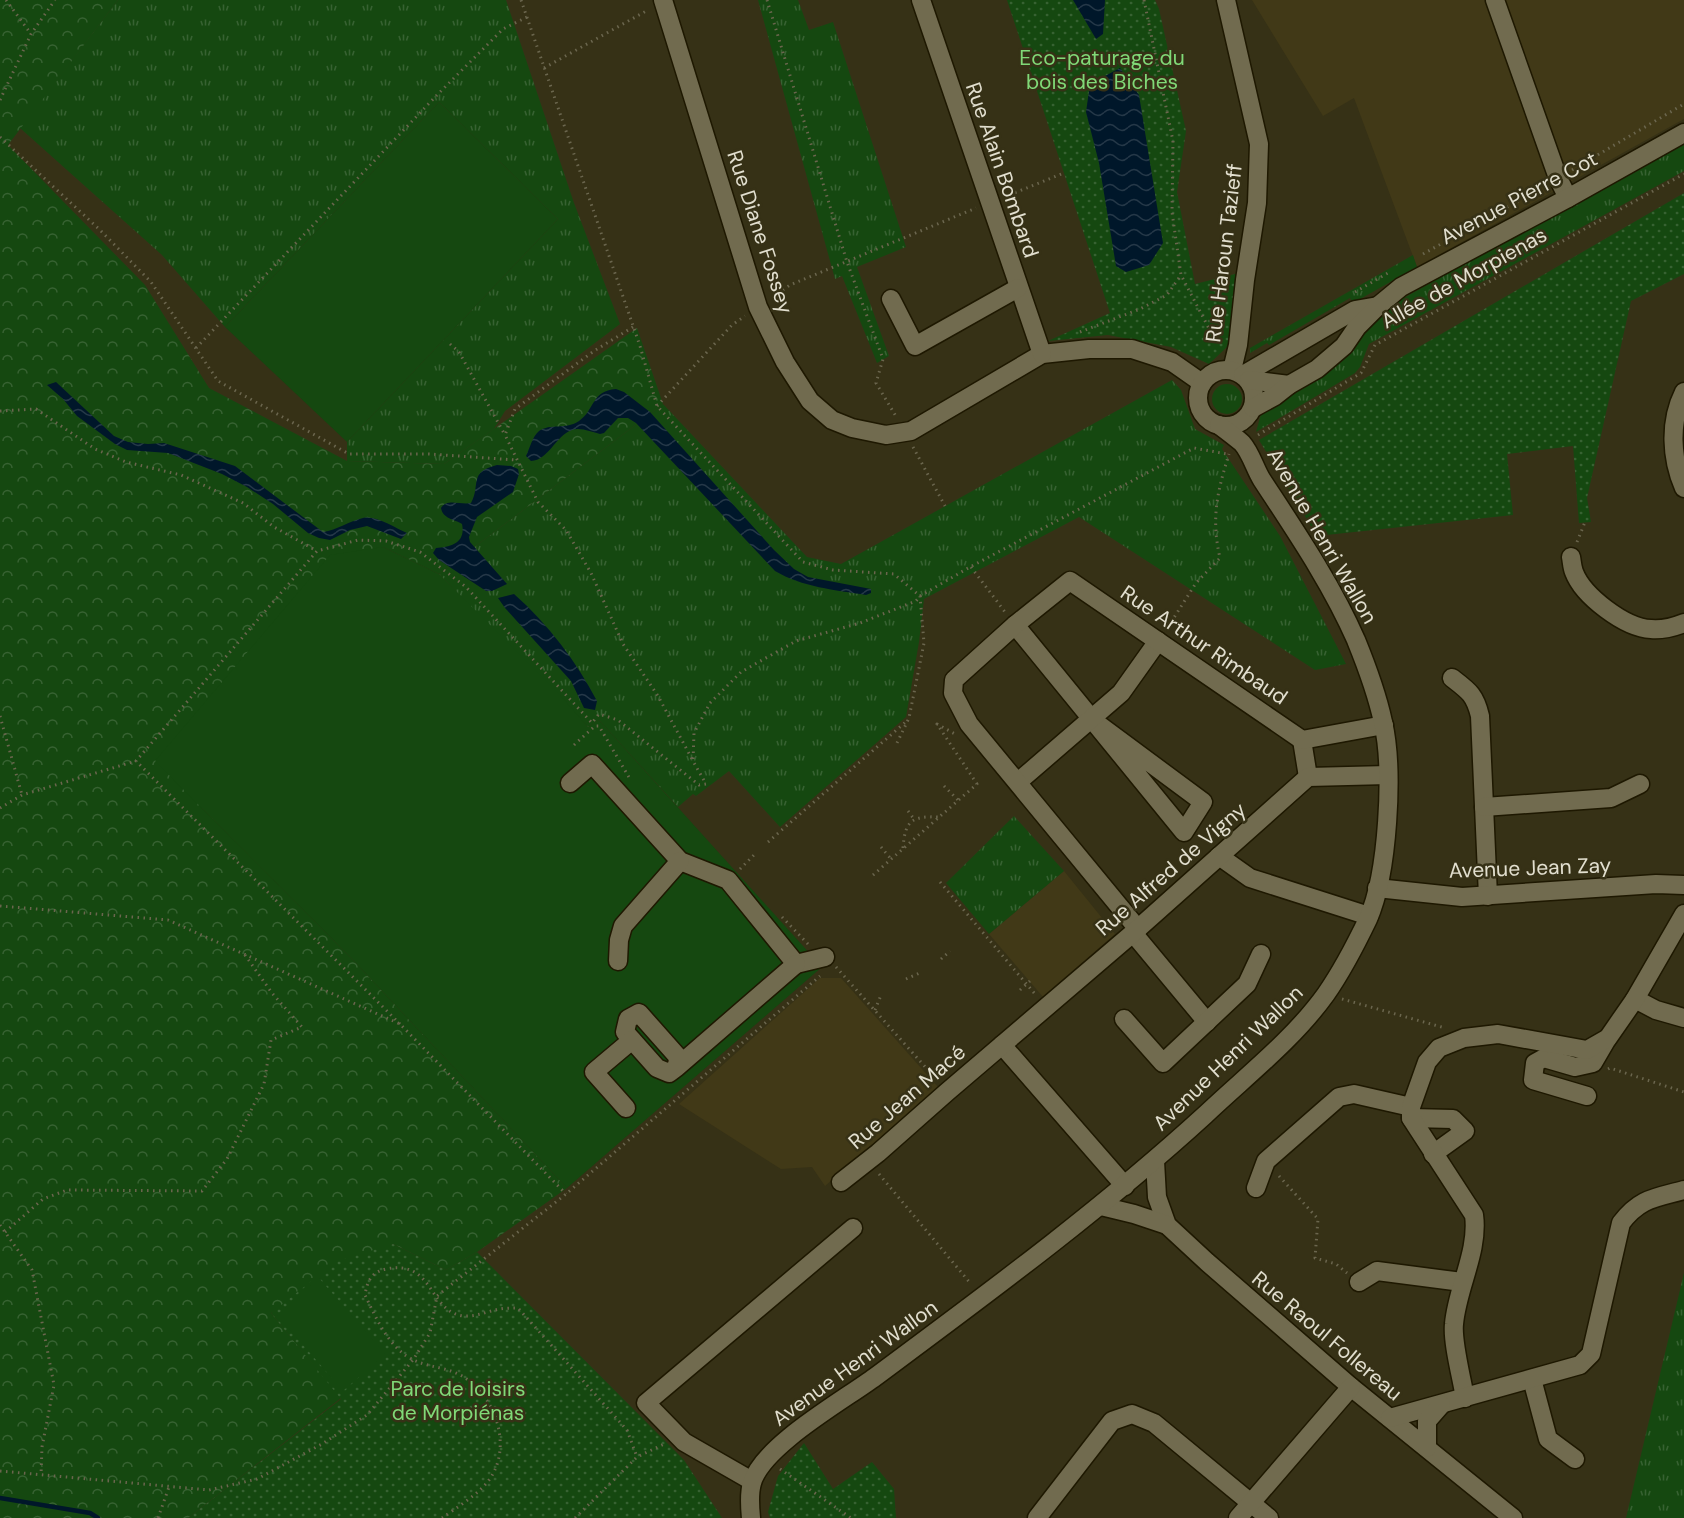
<svg xmlns="http://www.w3.org/2000/svg" width="1684" height="1518" viewBox="0 0 1684 1518" font-family="'DM Sans',sans-serif">
  <style>
    .built { fill: #413917 }
    .grass { fill: url(#grass-tufts) }
    .forest { fill: url(#forest-crowns) }
    .park { fill: url(#park-dots) }
    .garden { fill: #154810 }
    .water { fill: url(#water-waves) }
    .lines { fill: none; stroke-linecap: round; stroke-linejoin: round }
    .stream { stroke: #00172a; stroke-width: 4.5 }
    .minor-casing { stroke: #1e1801; stroke-width: 21 }
    .path { stroke: #6b664e; stroke-width: 3; stroke-dasharray: 1.5 4.5; stroke-linecap: butt }
    .minor { stroke: #716b4f; stroke-width: 18 }
    .labels { text-anchor: middle; stroke-width: 5; stroke-linejoin: round; paint-order: stroke }
    .park-label { font-size: 21px; fill: #80d977; stroke: #363116 }
    .street-label { font-size: 21px; fill: #e2dfcf; stroke: #363116 }
  </style>
  <defs>
    <pattern id="grass-tufts" width="24" height="20" patternUnits="userSpaceOnUse" patternTransform="scale(1.5)"><rect width="24" height="20" fill="#154810"/><path d="M3 7l-1-3M5 7V3M7 7l1-3M15 17l-1-3M17 17v-4M19 17l1-3" fill="none" stroke="#376232"/></pattern>
    <pattern id="forest-crowns" width="20" height="18" patternUnits="userSpaceOnUse" patternTransform="scale(1.5)"><rect width="20" height="18" fill="#154810"/><path d="M2 6a3 3 0 1 1 6 0M12 15a3 3 0 1 1 6 0" fill="none" stroke="#376232"/></pattern>
    <pattern id="park-dots" width="8" height="8" patternUnits="userSpaceOnUse" patternTransform="scale(1.5)"><rect width="8" height="8" fill="#154810"/><path d="M2 2h.1M6 6h.1" fill="none" stroke="#376232" stroke-width="1.8" stroke-linecap="round"/></pattern>
    <pattern id="water-waves" width="16" height="10" patternUnits="userSpaceOnUse" patternTransform="scale(1.5)"><rect width="16" height="10" fill="#00172a"/><path d="M0 5q4-4 8 0t8 0" fill="none" stroke="#253848"/></pattern>
  </defs>
  <rect width="100%" height="100%" fill="#363116"/>
  <!-- built -->
  <g class="built">
    <path d="M1252 0H1684V119L1417 267 1354 98 1323 116Z"/>
    <path d="M1064 871 1115 934 1043 997 989 934Z"/>
    <path d="M820 978H841L938 1087 825 1186 812 1167 781 1169 679 1104Z"/>
  </g>
  <!-- grass -->
  <g class="grass">
    <path d="M118 0H506L574 203 620 324 505 411 494 429 444 464 347 461V442L558 219 439 102 225 327 162 255 20 128Z"/>
    <path d="M758 0H798L809 30 833 22 906 247 857 267 889 356 877 363 842 276 835 279Z"/>
    <path d="M1684 142V171L1369 344 1360 367 1355 373 1256 432 1261 414 1342 358 1371 320 1391 305Z"/>
    <path d="M1413 255 1417 267 1353 303 1350 298 1269 345 1267 343 1250 353V348Z"/>
    <path d="M1172 380 1181 390 1195 429 1224 445 1222 449 1280 536 1346 664 1315 670 1079 517 924 599 919 642 906 717 780 827 729 771 696 796 693 794 678 807 599 720 588 727 439 574 663 404 807 557 841 564Z"/>
    <circle cx="1227" cy="399" r="15"/>
    <path d="M1014 816 1064 871 989 934 946 883Z"/>
    <path d="M1684 1273V1518H1626Z"/>
  </g>
  <!-- forest -->
  <path class="forest" d="M0 0H118L8 145 145 285 209 388 347 461 444 464 637 328 663 404 439 574 383 547 202 808 353 960 567 1188 477 1252 446 1270 393 1244 271 1313 341 1398 188 1518H0Z"/>
  <!-- park -->
  <g class="park">
    <path d="M1007 0H1155L1159 9 1186 131 1177 192 1195 284 1239 273 1228 346 1209 364 1171 347 1108 335 1048 341 1110 313Z"/>
    <path d="M1684 193V274L1631 301 1587 498 1591 522 1579 523 1573 446 1507 454 1513 515 1317 536 1259 440Z"/>
    <path d="M393 1244 446 1270 477 1252 684 1460 722 1518H188L341 1399 271 1313 337 1261Z"/>
    <path d="M804 1443 833 1489 872 1462 894 1489 896 1518H770L768 1512 778 1476Z"/>
  </g>
  <!-- garden -->
  <g class="garden">
    <path d="M439 102 558 219 347 442 225 327Z"/>
    <path d="M383 547 439 574 560 695 588 727 599 720 822 967 567 1188 353 960 155 761 330 555Z"/>
    <path d="M319 1278 385 1354 343 1391 277 1315Z"/>
  </g>
  <!-- water -->
  <g class="water">
    <path d="M1073 0H1105L1103 34 1096 39Z"/>
    <path d="M1120 68 1139 95 1163 243 1149 265 1126 272 1116 266 1099 163 1086 112 1090 84Z"/>
    <path d="M56 382 114 436 128 442 148 444 164 443 235 466 323 532C337 530 349 521 363 518 376 515 395 528 407 533L401 539 367 526 350 530 330 540 319 538 308 533 273 504 247 487 222 474 168 453 127 450 115 444 77 416 63 399 47 385Z"/>
    <path d="M616 389 624 392 650 412 774 550 794 569 808 577 871 589V593L866 595C835 590 802 587 775 571L636 423 628 418H618L604 433 600 434C592 432 580 427 572 430 555 436 549 460 531 461L526 456C530 448 532 437 539 431 550 423 566 430 579 421 595 410 591 391 616 389Z"/>
    <path d="M497 465 511 466 518 469 519 474 513 492 477 517 469 537 470 542 507 584 492 591H486L439 560 433 553 436 548C451 547 466 543 462 524 454 519 443 519 441 508 447 498 460 505 471 503 481 485 468 472 497 465Z"/>
    <path d="M514 594C549 625 576 661 597 701L595 710 584 708 571 681 505 608 498 598Z"/>
  </g>
  <g class="lines">
    <!-- stream -->
    <path class="stream" d="M0 1498 90 1513 98 1518"/>
    <!-- minor casing -->
    <g class="minor-casing">
      <g id="minor">
        <path d="M663 0 758 307 785 362 810 401 832 420 852 428 886 435 911 431 1042 354 1089 349H1132L1172 362 1202 383"/>
        <path d="M921 0 1042 354"/>
        <path d="M1226 0 1259 144 1257 203 1245 280 1238 345 1232 370"/>
        <path d="M1495 0 1558 178 1568 198"/>
        <path d="M891 299 915 346 1018 288"/>
        <circle cx="1226" cy="398" r="28"/>
        <path d="M1243 375 1355 310 1378 306"/>
        <path d="M1249 380 1289 385"/>
        <path d="M1684 392C1669 422 1671 458 1684 488"/>
        <path d="M1253 408 1275 396 1289 385 1317 369 1344 346 1357 327 1378 306 1401 287 1568 198 1684 133"/>
        <path d="M1571 557C1572 562 1572 567 1574 572 1583 596 1625 628 1651 629 1663 630 1674 627 1684 623"/>
        <path d="M1015 625 1184 832 1203 802 1091 719"/>
        <path d="M1452 678C1469 691 1475 695 1480 716L1488 896"/>
        <path d="M1302 740 1308 777"/>
        <path d="M1018 782 1121 693 1158 641"/>
        <path d="M570 783 592 764 680 861 728 880 796 964 825 957"/>
        <path d="M1484 807 1611 798 1640 784"/>
        <path d="M1219 856 1250 878 1369 916"/>
        <path d="M1377 888 1462 897 1656 884 1684 885"/>
        <path d="M1138 929 969 724 953 693 954 680 1015 625 1070 581 1302 740 1384 725"/>
        <path d="M1133 933 1207 1022"/>
        <path d="M618 961 619 940 623 926 680 861"/>
        <path d="M1635 999 1656 1010 1684 1018"/>
        <path d="M1124 1019 1163 1063 1247 984 1261 954"/>
        <path d="M1002 1045 1125 1186"/>
        <path d="M677 1067 678 1057 639 1013 628 1019 625 1032 657 1068 669 1073 677 1067 796 964"/>
        <path d="M1587 1096 1533 1080 1535 1063 1544 1058 1575 1067 1593 1063 1607 1039"/>
        <path d="M626 1108 594 1072 632 1040"/>
        <path d="M1411 1118 1453 1119 1465 1131 1433 1154"/>
        <path d="M1155 1161 1157 1197 1167 1225 1207 1262 1351 1387 1513 1518"/>
        <path d="M841 1182 878 1153 947 1092 1133 933 1308 777 1388 775"/>
        <path d="M1256 1188 1266 1161 1339 1097 1354 1094 1411 1107"/>
        <path d="M1101 1206 1134 1214 1167 1225"/>
        <path d="M1359 1282 1377 1271 1462 1282"/>
        <path d="M1532 1379 1548 1439 1575 1459"/>
        <path d="M1465 1398C1462 1379 1452 1342 1454 1324 1457 1288 1479 1251 1474 1215L1411 1118V1107L1427 1062 1439 1048 1464 1038 1498 1034 1587 1050 1608 1038 1635 999 1684 914"/>
        <path d="M1390 1418 1580 1365 1591 1354 1621 1223C1640 1198 1655 1198 1684 1190"/>
        <path d="M1427 1448V1421L1441 1405"/>
        <path d="M752 1481 684 1442 646 1403 853 1228"/>
        <path d="M751 1518C750 1508 749 1493 752 1483 762 1446 844 1400 875 1377 988 1293 1101 1210 1205 1115 1246 1076 1293 1040 1326 994 1342 971 1356 944 1368 919 1388 874 1394 770 1383 722 1377 694 1367 667 1356 640 1331 583 1296 532 1262 480 1255 469 1251 453 1242 443 1235 437 1227 431 1219 425"/>
        <path d="M1037 1518 1112 1421 1132 1414 1154 1423 1269 1518"/>
        <path d="M1238 1518 1351 1387"/>
      </g>
    </g>
    <!-- path -->
    <g class="path">
      <path d="M6 0 31 34"/>
      <path d="M521 0 640 346 657 406 803 562 833 570 894 574 920 596 924 643 909 718 895 747"/>
      <path d="M767 0 847 262 883 359 876 383 897 418"/>
      <path d="M1144 0 1173 141 1172 212 1181 275 1215 340 1221 341"/>
      <path d="M544 68 648 10"/>
      <path d="M0 100 31 34 55 0"/>
      <path d="M0 137 100 230 151 282 218 381 349 454H429L516 460"/>
      <path d="M1572 170 1684 104"/>
      <path d="M1004 197 1064 173"/>
      <path d="M1423 254 1543 187"/>
      <path d="M1355 292 1388 273"/>
      <path d="M773 297 790 285 976 208"/>
      <path d="M633 327 594 351 515 409 505 435 538 502 566 530 591 573 623 644 658 696 692 759"/>
      <path d="M1080 332 1140 309 1167 295 1181 275"/>
      <path d="M450 344 459 352 505 435"/>
      <path d="M196 348 437 95 503 29 527 17"/>
      <path d="M657 406 732 325 745 316"/>
      <path d="M0 411 36 409 95 449 126 462 181 475 243 503 274 527 317 551"/>
      <path d="M1258 435 1361 373 1375 345 1684 174"/>
      <path d="M913 447 945 506"/>
      <path d="M1577 542 1585 522"/>
      <path d="M971 567 1005 612"/>
      <path d="M1168 627 1196 583 1220 558C1211 519 1217 492 1229 454"/>
      <path d="M0 716 22 795"/>
      <path d="M574 745 595 726H599L630 779"/>
      <path d="M944 786 958 800"/>
      <path d="M0 808 22 795 136 761"/>
      <path d="M908 811 914 819"/>
      <path d="M768 842 908 720"/>
      <path d="M881 847 891 859"/>
      <path d="M903 848C905 820 912 816 939 817"/>
      <path d="M740 869 755 854"/>
      <path d="M873 875 977 784 937 724 955 734"/>
      <path d="M940 882 1035 994"/>
      <path d="M0 906 168 920 400 1024 566 1194"/>
      <path d="M782 917 808 944"/>
      <path d="M941 959 950 951"/>
      <path d="M836 967 936 1079"/>
      <path d="M906 979 922 972"/>
      <path d="M1020 990 1030 981"/>
      <path d="M1342 999 1445 1028"/>
      <path d="M875 1010 881 995"/>
      <path d="M400 1024 136 761 317 551 358 540 386 541 420 552 466 587 592 723 599 714 618 720 699 785 706 784 693 761 694 733 710 703 741 672 796 641 860 623 916 601 920 596 970 567 1194 448 1227 454"/>
      <path d="M1608 1069 1610 1068 1684 1092"/>
      <path d="M879 1174 971 1284"/>
      <path d="M1279 1176 1318 1219 1315 1258 1336 1264 1347 1273"/>
      <path d="M0 1225 32 1270 54 1385 42 1447 41 1475"/>
      <path d="M5 1232 43 1199 67 1190 202 1191 227 1159 264 1084 271 1040 302 1027 272 993 245 955"/>
      <path d="M780 1469 851 1518"/>
      <path d="M0 1471 209 1490 257 1479 322 1444 367 1415 413 1360 430 1333 437 1296 566 1194 820 976"/>
      <path d="M158 1518 169 1487"/>
      <path d="M442 1518C456 1508 479 1494 489 1480 513 1447 496 1396 462 1376 441 1364 419 1369 399 1350 384 1336 374 1314 365 1295 367 1282 371 1272 386 1269 434 1259 428 1311 463 1316 476 1317 488 1311 500 1309 506 1308 512 1308 518 1308L627 1430 637 1457"/>
      <path d="M575 1518 637 1457 664 1444"/>
    </g>
    <!-- minor -->
    <use href="#minor" class="minor"/>
  </g>
  <g class="labels">
    <!-- park labels -->
    <g class="park-label">
      <text x="1102" y="65">Eco-paturage du<tspan x="1102" dy="24">bois des Biches</tspan></text>
      <text x="458" y="1396">Parc de loisirs<tspan x="458" dy="24">de Morpiénas</tspan></text>
    </g>
    <!-- street labels -->
    <g class="street-label">
      <text transform="translate(1002 170) rotate(71)" y="7">Rue Alain Bombard</text>
      <text transform="translate(1519 198) rotate(-28)" y="7">Avenue Pierre Cot</text>
      <text transform="translate(760 232) rotate(72)" y="7">Rue Diane Fossey</text>
      <text transform="translate(1224 253) rotate(-83)" y="7">Rue Haroun Tazieff</text>
      <text transform="translate(1464 278) rotate(-29)" y="7">Allée de Morpienas</text>
      <text transform="translate(1322 536) rotate(60)" y="7">Avenue Henri Wallon</text>
      <text transform="translate(1204 645) rotate(34)" y="7">Rue Arthur Rimbaud</text>
      <text transform="translate(1530 868) rotate(-2)" y="7">Avenue Jean Zay</text>
      <text transform="translate(1171 869) rotate(-41)" y="7">Rue Alfred de Vigny</text>
      <text transform="translate(1228 1058) rotate(-44)" y="7">Avenue Henri Wallon</text>
      <text transform="translate(907 1097) rotate(-41)" y="7">Rue Jean Macé</text>
      <text transform="translate(1327 1336) rotate(40)" y="7">Rue Raoul Follereau</text>
      <text transform="translate(855 1363) rotate(-36)" y="7">Avenue Henri Wallon</text>
    </g>
  </g>
</svg>
